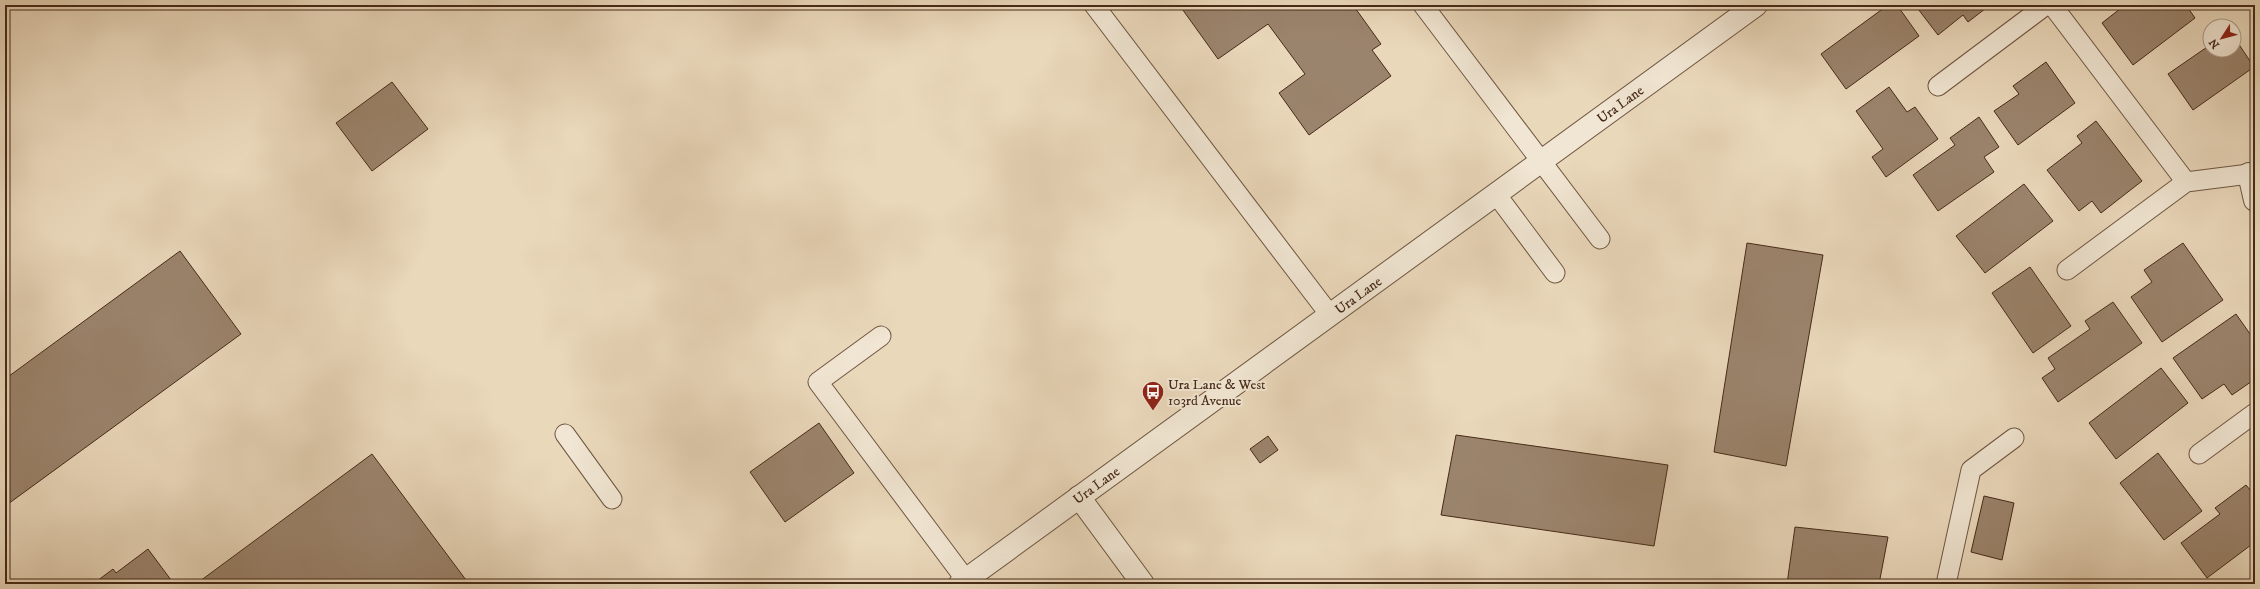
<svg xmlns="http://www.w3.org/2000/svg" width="2260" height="589" viewBox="0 0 2260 589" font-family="'IM FELL DW Pica',serif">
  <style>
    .building { fill: #9b846d; stroke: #462a18 }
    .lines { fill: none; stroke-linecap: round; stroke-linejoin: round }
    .service-casing { stroke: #6f5641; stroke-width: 21 }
    .minor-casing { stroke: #6f5641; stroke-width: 24 }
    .tertiary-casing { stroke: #6f5641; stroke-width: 24 }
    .service { stroke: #f1e6d3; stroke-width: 19 }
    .minor { stroke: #f1e6d3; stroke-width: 22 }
    .tertiary { stroke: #f1e6d3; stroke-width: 22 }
    .labels { text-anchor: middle; stroke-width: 4; stroke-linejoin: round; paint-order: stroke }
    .street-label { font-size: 14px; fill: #462a18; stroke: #f1e6d3 }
    .poi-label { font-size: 14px; fill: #462a18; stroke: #f1e6d3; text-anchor: start }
  </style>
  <rect width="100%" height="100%" fill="#ead8bb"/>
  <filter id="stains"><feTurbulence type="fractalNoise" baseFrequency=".005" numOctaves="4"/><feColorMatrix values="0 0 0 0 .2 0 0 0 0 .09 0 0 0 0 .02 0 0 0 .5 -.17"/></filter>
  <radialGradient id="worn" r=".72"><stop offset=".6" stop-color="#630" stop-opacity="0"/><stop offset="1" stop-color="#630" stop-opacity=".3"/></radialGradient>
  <!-- building -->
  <g class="building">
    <path d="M1353 5 1381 44 1372 50 1391 76 1309 135 1279 93 1305 74 1268 24 1218 59 1180 6Z"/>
    <path d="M1888 5H1897L1919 36 1846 89 1821 54Z"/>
    <path d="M1915 5H1990L1968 22 1963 15 1938 35Z"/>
    <path d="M2125 5H2186L2195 18 2133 65 2102 23Z"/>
    <path d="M2234 37 2254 67 2193 110 2168 74 2210 45V50H2234Z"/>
    <path d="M2046 62 2075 103 2018 145 1994 111 2019 94 2013 86Z"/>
    <path d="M392 82 428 129 372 171 336 123Z"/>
    <path d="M1889 87 1907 112 1915 107 1938 139 1886 177 1872 157 1883 149 1856 111Z"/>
    <path d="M1979 117 1999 147 1984 157 1994 172 1938 211 1913 175 1955 145 1950 138Z"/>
    <path d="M2096 121 2142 181 2101 213 2092 201 2079 211 2047 170 2082 143 2077 136Z"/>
    <path d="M2024 184 2053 221 1985 273 1956 236Z"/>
    <path d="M1747 243 1823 255 1786 466 1714 452Z"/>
    <path d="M2183 243 2223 300 2162 342 2131 297 2152 282 2144 270Z"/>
    <path d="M180 251 241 334 8 504 5 500V379Z"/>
    <path d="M2030 267 2071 326 2033 353 1992 293Z"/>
    <path d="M2113 302 2142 343 2058 402 2042 378 2055 369 2048 358 2090 329 2085 321Z"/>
    <path d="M2236 314 2255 341V379L2232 395 2224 384 2202 399 2173 358Z"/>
    <path d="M2161 368 2188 403 2116 459 2089 423Z"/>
    <path d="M819 423 854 473 785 522 750 472Z"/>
    <path d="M1456 435 1668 465 1654 546 1441 515Z"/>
    <path d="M1268 436 1278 450 1260 463 1250 449Z"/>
    <path d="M2158 453 2202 511 2164 540 2120 483Z"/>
    <path d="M372 454 469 584H196Z"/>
    <path d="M2246 485 2255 496V542L2207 578 2181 543 2220 514 2215 508Z"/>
    <path d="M1984 496 2014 503 2002 560 1971 552Z"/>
    <path d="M1795 527 1888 537 1879 584H1787Z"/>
    <path d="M148 549 174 584H93L113 569 116 573Z"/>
  </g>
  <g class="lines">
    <!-- service casing -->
    <g class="service-casing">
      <g id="service">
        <path d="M1094 5 1330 315"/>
        <path d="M1423 5 1600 239"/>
        <path d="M2052 5 2186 182"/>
        <path d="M1938 86 2046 5"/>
        <path d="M1496 194 1555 273"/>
        <path d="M2067 270 2186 182 2249 174"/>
        <path d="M881 336 818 382 966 580"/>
        <path d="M565 434 612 499"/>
        <path d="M2199 454 2255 413"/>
        <path d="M1946 584 1971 470 2014 438"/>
      </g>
    </g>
    <!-- minor casing -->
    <g class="minor-casing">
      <g id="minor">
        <path d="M2249 174 2255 200"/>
        <path d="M1079 497 1143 584"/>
      </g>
    </g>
    <!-- tertiary casing -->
    <g class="tertiary-casing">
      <path id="tertiary" d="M960 584 1756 5"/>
    </g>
    <!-- service -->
    <use href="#service" class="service"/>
    <!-- minor -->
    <use href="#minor" class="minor"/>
    <!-- tertiary -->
    <use href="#tertiary" class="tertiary"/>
  </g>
  <!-- icons -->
  <defs>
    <g id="bus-pin" transform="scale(1.15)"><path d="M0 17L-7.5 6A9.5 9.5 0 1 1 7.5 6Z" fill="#8f2418" stroke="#f1e6d3"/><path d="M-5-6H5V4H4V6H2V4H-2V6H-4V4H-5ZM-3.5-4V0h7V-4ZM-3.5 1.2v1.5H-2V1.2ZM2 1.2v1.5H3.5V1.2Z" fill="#fff"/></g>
  </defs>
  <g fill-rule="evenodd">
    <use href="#bus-pin" x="1153" y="392"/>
  </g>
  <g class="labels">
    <!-- street labels -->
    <g class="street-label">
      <text transform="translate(1620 104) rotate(-36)" y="5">Ura Lane</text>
      <text transform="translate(1358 295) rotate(-36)" y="5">Ura Lane</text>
      <text transform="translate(1096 485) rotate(-36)" y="5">Ura Lane</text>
    </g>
    <!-- poi labels -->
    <g class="poi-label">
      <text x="1168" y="389">Ura Lane &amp; West<tspan x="1168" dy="16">103rd Avenue</tspan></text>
    </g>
  </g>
  <!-- margin -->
  <rect width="2260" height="589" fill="none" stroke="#ead8bb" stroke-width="20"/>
  <rect x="6" y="6" width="2248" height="577" fill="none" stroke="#462a18" stroke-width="2"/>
  <rect x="10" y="10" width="2240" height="569" fill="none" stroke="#462a18"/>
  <!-- north arrow -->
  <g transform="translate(2222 38) rotate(234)"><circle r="19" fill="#f1e6d3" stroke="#ad9b88"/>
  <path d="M0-3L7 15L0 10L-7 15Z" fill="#8f2418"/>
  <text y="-6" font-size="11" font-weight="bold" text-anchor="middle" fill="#462a18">N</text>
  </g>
  <rect width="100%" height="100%" filter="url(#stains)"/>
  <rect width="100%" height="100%" fill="url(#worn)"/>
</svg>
